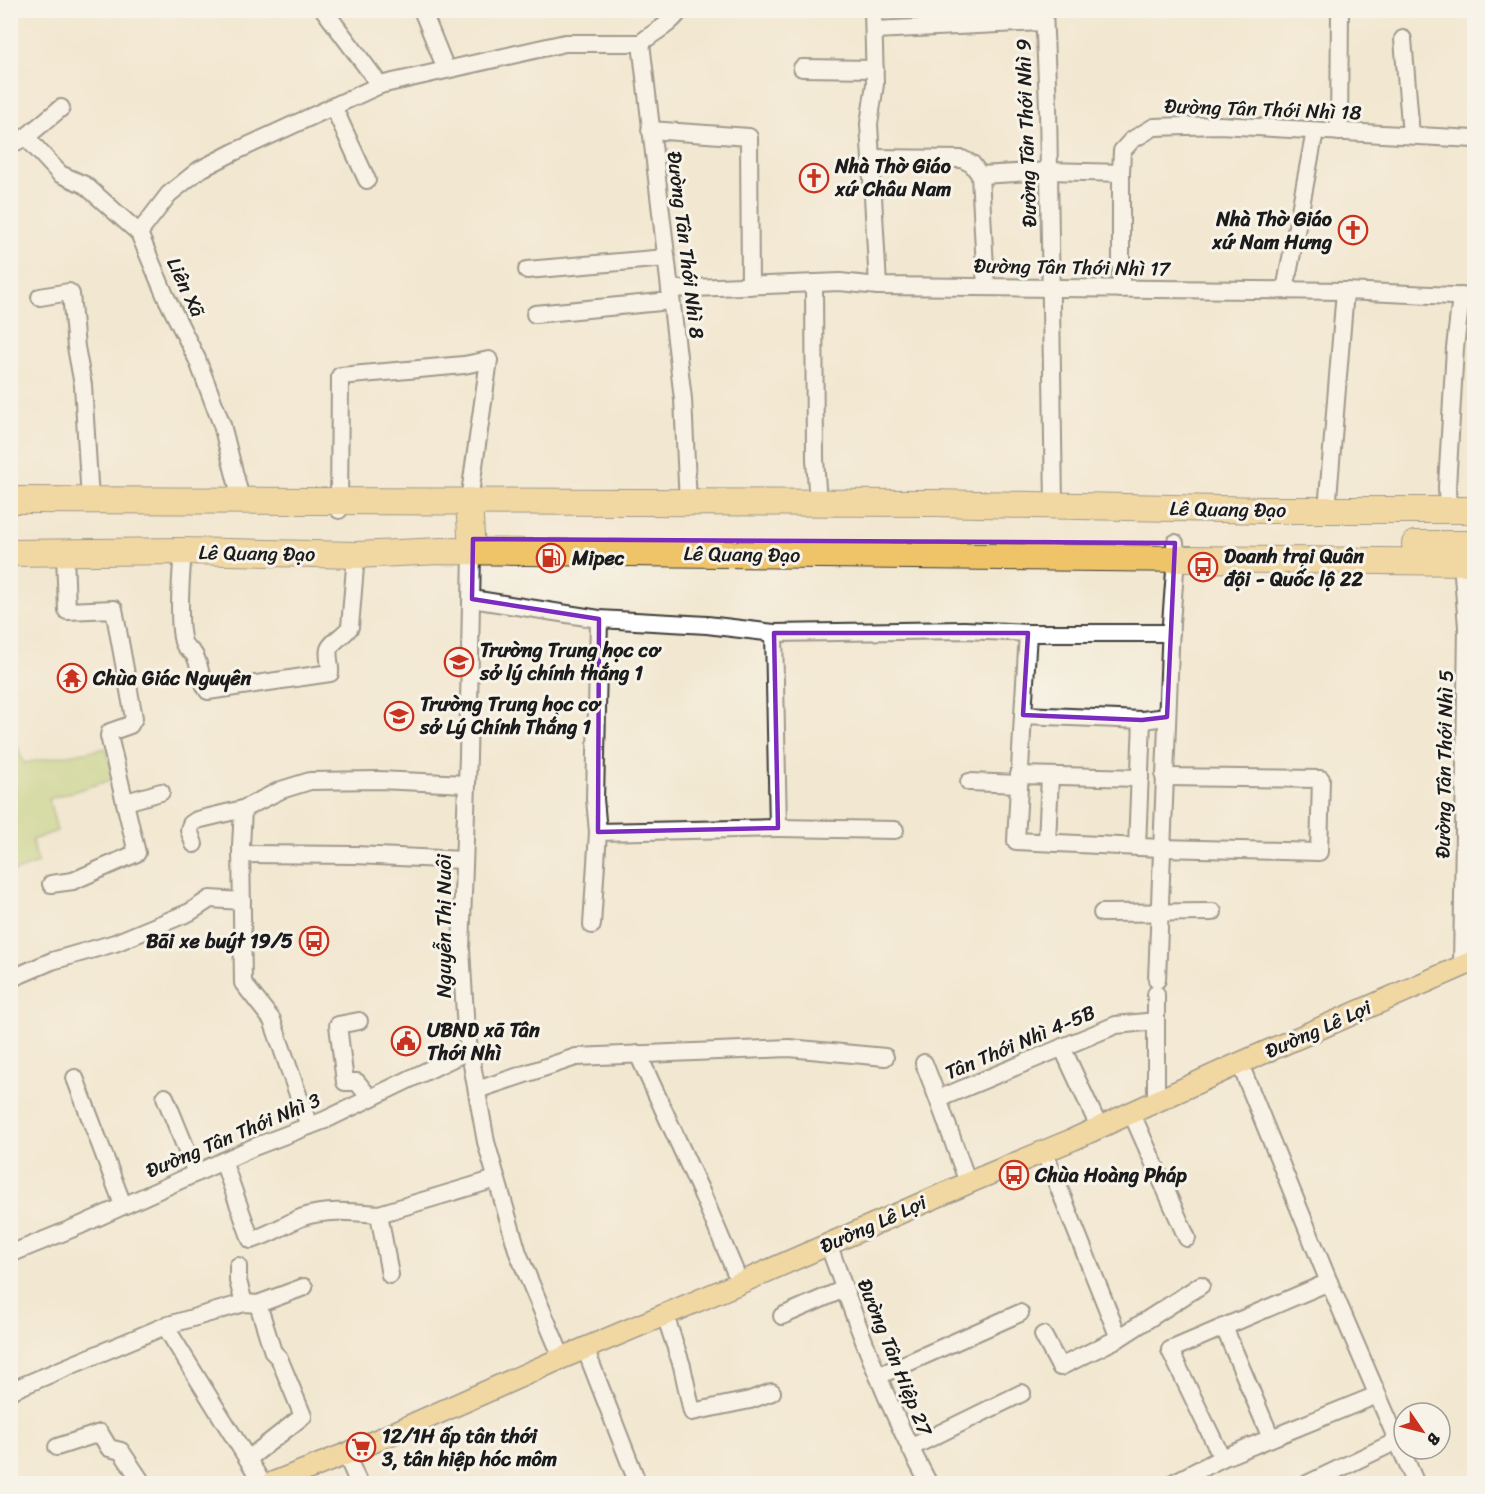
<svg xmlns="http://www.w3.org/2000/svg" width="1485" height="1494" viewBox="0 0 1485 1494" font-family="Sriracha,sans-serif">
  <style>
    .green { fill: #b6cd72; stroke: #697447; stroke-width: 1.5 }
    .lines { fill: none; stroke-linecap: round; stroke-linejoin: round }
    .minor-casing { stroke: #3c3b37; stroke-width: 20 }
    .major-casing { stroke: #3c3b37; stroke-width: 24 }
    .highway-casing { stroke: #3c3b37; stroke-width: 28 }
    .minor { stroke: #fff; stroke-width: 16 }
    .major { stroke: #efc469; stroke-width: 21 }
    .highway { stroke: #efc469; stroke-width: 26 }
    .marked { fill: none; stroke: #7b2cbf; stroke-width: 4.5; stroke-linejoin: round }
    .labels { text-anchor: middle; stroke-width: 6; stroke-linejoin: round; paint-order: stroke }
    .street-label { font-size: 20px; fill: #1c1c1c; stroke: #f7f3e8 }
    .poi-label { font-size: 20px; font-weight: bold; fill: #1c1c1c; stroke: #f7f3e8; text-anchor: start }
  </style>
  <rect width="100%" height="100%" fill="#f7f3e8"/>
  <filter id="ink" filterUnits="userSpaceOnUse"><feTurbulence type="fractalNoise" baseFrequency=".0167" numOctaves="2"/><feDisplacementMap in="SourceGraphic" scale="12" xChannelSelector="R" yChannelSelector="G"/><feConvolveMatrix kernelMatrix="1 2 1 2 8 2 1 2 1" color-interpolation-filters="sRGB"/></filter>
  <filter id="wash" filterUnits="userSpaceOnUse"><feTurbulence type="fractalNoise" baseFrequency=".008" numOctaves="4" result="noise"/><feDisplacementMap in="SourceGraphic" scale="24" xChannelSelector="R" yChannelSelector="G"/><feGaussianBlur stdDeviation="1.35" result="paint"/><feColorMatrix in="noise" values="0 0 0 0 0 0 0 0 0 0 0 0 0 0 0 0 0 1.4 0 .05"/><feComposite in="paint" operator="in"/></filter>
  <g filter="url(#wash)">
    <rect width="100%" height="100%" fill="#f2e8d1"/>
    <!-- green -->
    <path class="green" d="M10 729 24 763 106 748 114 779 49 799 57 831 32 840 38 863 11 873Z"/>
  </g>
  <g filter="url(#ink)">
    <g class="lines">
      <!-- minor casing -->
      <g class="minor-casing">
        <g id="minor">
          <path d="M324 10 380 85"/>
          <path d="M422 10 446 69"/>
          <path d="M680 10C671 25 653 32 641 43L683 399 688 504"/>
          <path d="M873 10 875 84 869 124 878 286"/>
          <path d="M1044 10 1048 106 1054 505"/>
          <path d="M874 30 1043 22"/>
          <path d="M1403 39 1411 135"/>
          <path d="M802 68 875 69"/>
          <path d="M333 106 367 180"/>
          <path d="M650 130 749 137 750 286"/>
          <path d="M1339 132 1340 10"/>
          <path d="M26 137 60 174 85 185 139 233 165 295 197 359 222 425 241 499"/>
          <path d="M10 145 26 137 61 108"/>
          <path d="M871 158 962 159 972 164 980 175"/>
          <path d="M980 175 1049 171 1121 173 1122 151 1132 140 1154 127 1219 125 1474 139"/>
          <path d="M980 175 986 287"/>
          <path d="M139 233 169 194 199 170 234 152 380 85 565 43H641"/>
          <path d="M527 270 666 258"/>
          <path d="M814 283 815 459 818 504"/>
          <path d="M670 289 840 282 878 286 1345 291 1474 297"/>
          <path d="M1121 289V173"/>
          <path d="M1285 290 1315 131"/>
          <path d="M40 297 69 292 71 294 76 347 83 385 90 500"/>
          <path d="M535 314 671 301"/>
          <path d="M339 510 340 376 464 365 489 360 469 501"/>
          <path d="M1327 510 1345 291"/>
          <path d="M1448 510 1447 487 1455 348 1461 296"/>
          <path d="M183 551C181 574 177 621 183 642 185 649 192 650 195 656 201 667 200 681 208 691L330 673C331 666 327 656 329 649 332 641 345 635 350 627L356 555"/>
          <path d="M472 551 468 756 461 949 466 1031 486 1142 518 1253 562 1358"/>
          <path d="M472 599 599 619 707 625 774 633 964 630 1028 633 1023 715"/>
          <path d="M599 619 595 799 598 832 778 828 774 633"/>
          <path d="M1028 633H1171"/>
          <path d="M1142 720 1023 715 1016 841 1161 848 1319 852 1321 779 1164 777"/>
          <path d="M1019 775 1140 778"/>
          <path d="M969 782 1019 784"/>
          <path d="M126 802 161 792"/>
          <path d="M778 828 895 830"/>
          <path d="M1047 842 1050 776"/>
          <path d="M194 844 189 830 191 824 197 820 243 809"/>
          <path d="M1137 847 1142 720 1167 717"/>
          <path d="M241 854 355 855 464 860"/>
          <path d="M51 884 73 881 137 853 109 736 110 732 130 725 134 718 114 609 67 611 65 553"/>
          <path d="M1102 913 1213 912"/>
          <path d="M592 925 598 832"/>
          <path d="M1462 967 1467 627 1462 562"/>
          <path d="M10 979 52 961 115 943 190 912 210 899 242 901"/>
          <path d="M1157 980 1171 623 1176 558 1175 543"/>
          <path d="M1156 994V1101"/>
          <path d="M359 1021 338 1025 345 1082H357L370 1098"/>
          <path d="M1062 1047 1099 1127"/>
          <path d="M638 1054 703 1196 740 1283"/>
          <path d="M924 1063 938 1099 1116 1025 1156 1021"/>
          <path d="M1240 1064 1329 1282 1416 1484"/>
          <path d="M75 1078 123 1205"/>
          <path d="M477 1090 576 1057 789 1048 885 1057"/>
          <path d="M165 1097 196 1173"/>
          <path d="M938 1099 968 1183"/>
          <path d="M1132 1114 1187 1238"/>
          <path d="M309 1126 272 1020 243 983 241 846 243 809 281 790 310 781 378 780 467 784"/>
          <path d="M223 1161 251 1240C270 1235 285 1224 303 1217 328 1209 353 1212 379 1214"/>
          <path d="M828 1243C857 1325 887 1407 929 1484"/>
          <path d="M10 1254 81 1225 254 1147 325 1120 470 1050"/>
          <path d="M238 1266V1281L244 1303"/>
          <path d="M390 1275 379 1214 496 1179"/>
          <path d="M665 1315 682 1366 692 1412 750 1400 772 1392"/>
          <path d="M782 1316 844 1289"/>
          <path d="M165 1326 263 1484"/>
          <path d="M1224 1327 1271 1438"/>
          <path d="M1043 1335 1060 1367 1119 1338 1044 1151"/>
          <path d="M1119 1338 1201 1285"/>
          <path d="M585 1348 638 1484"/>
          <path d="M878 1376 1020 1313"/>
          <path d="M10 1391 165 1326 244 1303 258 1304 304 1287"/>
          <path d="M57 1447 100 1433 109 1448 121 1451 143 1484"/>
          <path d="M910 1448 1022 1393"/>
          <path d="M346 1454 359 1484"/>
          <path d="M1222 1458 1377 1395"/>
          <path d="M248 1459 303 1416 279 1358 273 1352 258 1304"/>
          <path d="M1171 1484 1222 1458 1170 1350 1329 1282"/>
          <path d="M1307 1484 1397 1441"/>
        </g>
      </g>
      <!-- major casing -->
      <g class="major-casing">
        <path id="major" d="M270 1484 346 1454 562 1358 740 1283 975 1180 1074 1139 1229 1068 1474 961"/>
      </g>
      <!-- highway casing -->
      <g class="highway-casing">
        <g id="highway">
          <path d="M10 500 932 503 1267 510H1474"/>
          <path d="M469 501 472 551"/>
          <path d="M1415 544H1474"/>
          <path d="M10 553 183 551 356 555 441 551 1474 562"/>
        </g>
      </g>
      <!-- minor -->
      <use href="#minor" class="minor"/>
      <!-- major -->
      <use href="#major" class="major"/>
      <!-- highway -->
      <use href="#highway" class="highway"/>
    </g>
  </g>
  <!-- marked area -->
  <path d="M0 0H1485V1494H0ZM473 539 1175 543 1167 717 1142 720 1023 715 1028 633H774L778 828 598 832 599 619 472 599Z" fill="#f2e8d1" fill-opacity=".55" fill-rule="evenodd"/>
  <path class="marked" d="M473 539 1175 543 1167 717 1142 720 1023 715 1028 633H774L778 828 598 832 599 619 472 599Z"/>
  <!-- icons -->
  <defs>
    <g id="church-ring" transform="scale(1.5)"><circle r="9.5" fill="#f7f3e8" stroke="#c8321e" stroke-width="1.5"/><path d="M-1.2-6h2.4v3.5h3.3v2.4h-3.3V6h-2.4V-.1h-3.3v-2.4h3.3Z" fill="#c8321e"/></g>
    <g id="fuel-ring" transform="scale(1.5)"><circle r="9.5" fill="#f7f3e8" stroke="#c8321e" stroke-width="1.5"/><path d="M-5.5-6h7V0h2V4h1.3V-2.5L3-4.5l.8-.8L6-3V5H2.5V1h-1V6h-7ZM-4.2-4.7v3.2H.2V-4.7Z" fill="#c8321e"/></g>
    <g id="bus-ring" transform="scale(1.5)"><circle r="9.5" fill="#f7f3e8" stroke="#c8321e" stroke-width="1.5"/><path d="M-5-6H5V4H4V6H2V4H-2V6H-4V4H-5ZM-3.5-4V0h7V-4ZM-3.5 1.2v1.5H-2V1.2ZM2 1.2v1.5H3.5V1.2Z" fill="#c8321e"/></g>
    <g id="school-ring" transform="scale(1.5)"><circle r="9.5" fill="#f7f3e8" stroke="#c8321e" stroke-width="1.5"/><path d="M0-5L7-2L0 1L-7-2ZM-4 1L0 2.5L4 1V4Q0 6-4 4Z" fill="#c8321e"/></g>
    <g id="temple-ring" transform="scale(1.5)"><circle r="9.5" fill="#f7f3e8" stroke="#c8321e" stroke-width="1.5"/><path d="M0-6L5-2H3V0L6.5 2.5H4V6H1.5V3h-3V6H-4V2.5H-6.5L-3 0V-2H-5Z" fill="#c8321e"/></g>
    <g id="civic-ring" transform="scale(1.5)"><circle r="9.5" fill="#f7f3e8" stroke="#c8321e" stroke-width="1.5"/><path d="M-.6-6.5H3V-4.5H.6V-3L4-1V1h2V6H-6V1h2V-1L-.6-3ZM-1.2 2.5V6h2.4V2.5Z" fill="#c8321e"/></g>
    <g id="supermarket-ring" transform="scale(1.5)"><circle r="9.5" fill="#f7f3e8" stroke="#c8321e" stroke-width="1.5"/><path d="M-6-5.5h2.5l.6 2H6L4.5 2H-2.5L-4.4-4H-6ZM-1.5 3.2a1.3 1.3 0 1 0 .1 0ZM3 3.2a1.3 1.3 0 1 0 .1 0Z" fill="#c8321e"/></g>
  </defs>
  <g fill-rule="evenodd">
    <use href="#church-ring" x="814" y="178"/>
    <use href="#church-ring" x="1353" y="230"/>
    <use href="#fuel-ring" x="551" y="558"/>
    <use href="#bus-ring" x="1203" y="567"/>
    <use href="#school-ring" x="459" y="662"/>
    <use href="#temple-ring" x="72" y="678"/>
    <use href="#school-ring" x="399" y="716"/>
    <use href="#bus-ring" x="314" y="941"/>
    <use href="#civic-ring" x="406" y="1041"/>
    <use href="#bus-ring" x="1014" y="1175"/>
    <use href="#supermarket-ring" x="361" y="1447"/>
  </g>
  <g class="labels">
    <!-- street labels -->
    <g class="street-label">
      <text transform="translate(1263 109) rotate(2)" y="7">Đường Tân Thới Nhì 18</text>
      <text transform="translate(1026 133) rotate(-92)" y="7">Đường Tân Thới Nhì 9</text>
      <text transform="translate(686 245) rotate(83)" y="7">Đường Tân Thới Nhì 8</text>
      <text transform="translate(1072 267) rotate(1)" y="7">Đường Tân Thới Nhì 17</text>
      <text transform="translate(186 287) rotate(65)" y="7">Liên Xã</text>
      <text transform="translate(1228 509) rotate(1)" y="7">Lê Quang Đạo</text>
      <text transform="translate(257 553) rotate(1)" y="7">Lê Quang Đạo</text>
      <text transform="translate(742 554) rotate(1)" y="7">Lê Quang Đạo</text>
      <text transform="translate(1444 764) rotate(-89)" y="7">Đường Tân Thới Nhì 5</text>
      <text transform="translate(444 926) rotate(-90)" y="7">Nguyễn Thị Nuôi</text>
      <text transform="translate(1318 1029) rotate(-24)" y="7">Đường Lê Lợi</text>
      <text transform="translate(1020 1042) rotate(-23)" y="7">Tân Thới Nhì 4-5B</text>
      <text transform="translate(233 1135) rotate(-23)" y="7">Đường Tân Thới Nhì 3</text>
      <text transform="translate(873 1224) rotate(-24)" y="7">Đường Lê Lợi</text>
      <text transform="translate(895 1357) rotate(68)" y="7">Đường Tân Hiệp 27</text>
    </g>
    <!-- poi labels -->
    <g class="poi-label">
      <text x="835" y="173">Nhà Thờ Giáo<tspan x="835" dy="23">xứ Châu Nam</tspan></text>
      <text x="1332" y="226" text-anchor="end">Nhà Thờ Giáo<tspan x="1332" dy="23">xứ Nam Hưng</tspan></text>
      <text x="1224" y="563">Doanh trại Quân<tspan x="1224" dy="23">đội - Quốc lộ 22</tspan></text>
      <text x="572" y="565">Mipec</text>
      <text x="480" y="657">Trường Trung học cơ<tspan x="480" dy="23">sở lý chính thắng 1</tspan></text>
      <text x="93" y="685">Chùa Giác Nguyên</text>
      <text x="420" y="711">Trường Trung học cơ<tspan x="420" dy="23">sở Lý Chính Thắng 1</tspan></text>
      <text x="293" y="948" text-anchor="end">Bãi xe buýt 19/5</text>
      <text x="427" y="1037">UBND xã Tân<tspan x="427" dy="23">Thới Nhì</tspan></text>
      <text x="1035" y="1182">Chùa Hoàng Pháp</text>
      <text x="382" y="1443">12/1H ấp tân thới<tspan x="382" dy="23">3, tân hiệp hóc môm</tspan></text>
    </g>
  </g>
  <!-- margin -->
  <rect width="1485" height="1494" fill="none" stroke="#f7f3e8" stroke-width="36"/>
  <!-- north arrow -->
  <g transform="translate(1422 1431) rotate(125)"><circle r="28" fill="#f7f3e8" stroke="#9f9d96" stroke-width="1.5"/>
  <path d="M0-4.5L10 22L0 15L-10 22Z" fill="#c8321e"/>
  <text y="-9" font-size="16" font-weight="bold" text-anchor="middle" fill="#1c1c1c">B</text>
  </g>
</svg>
